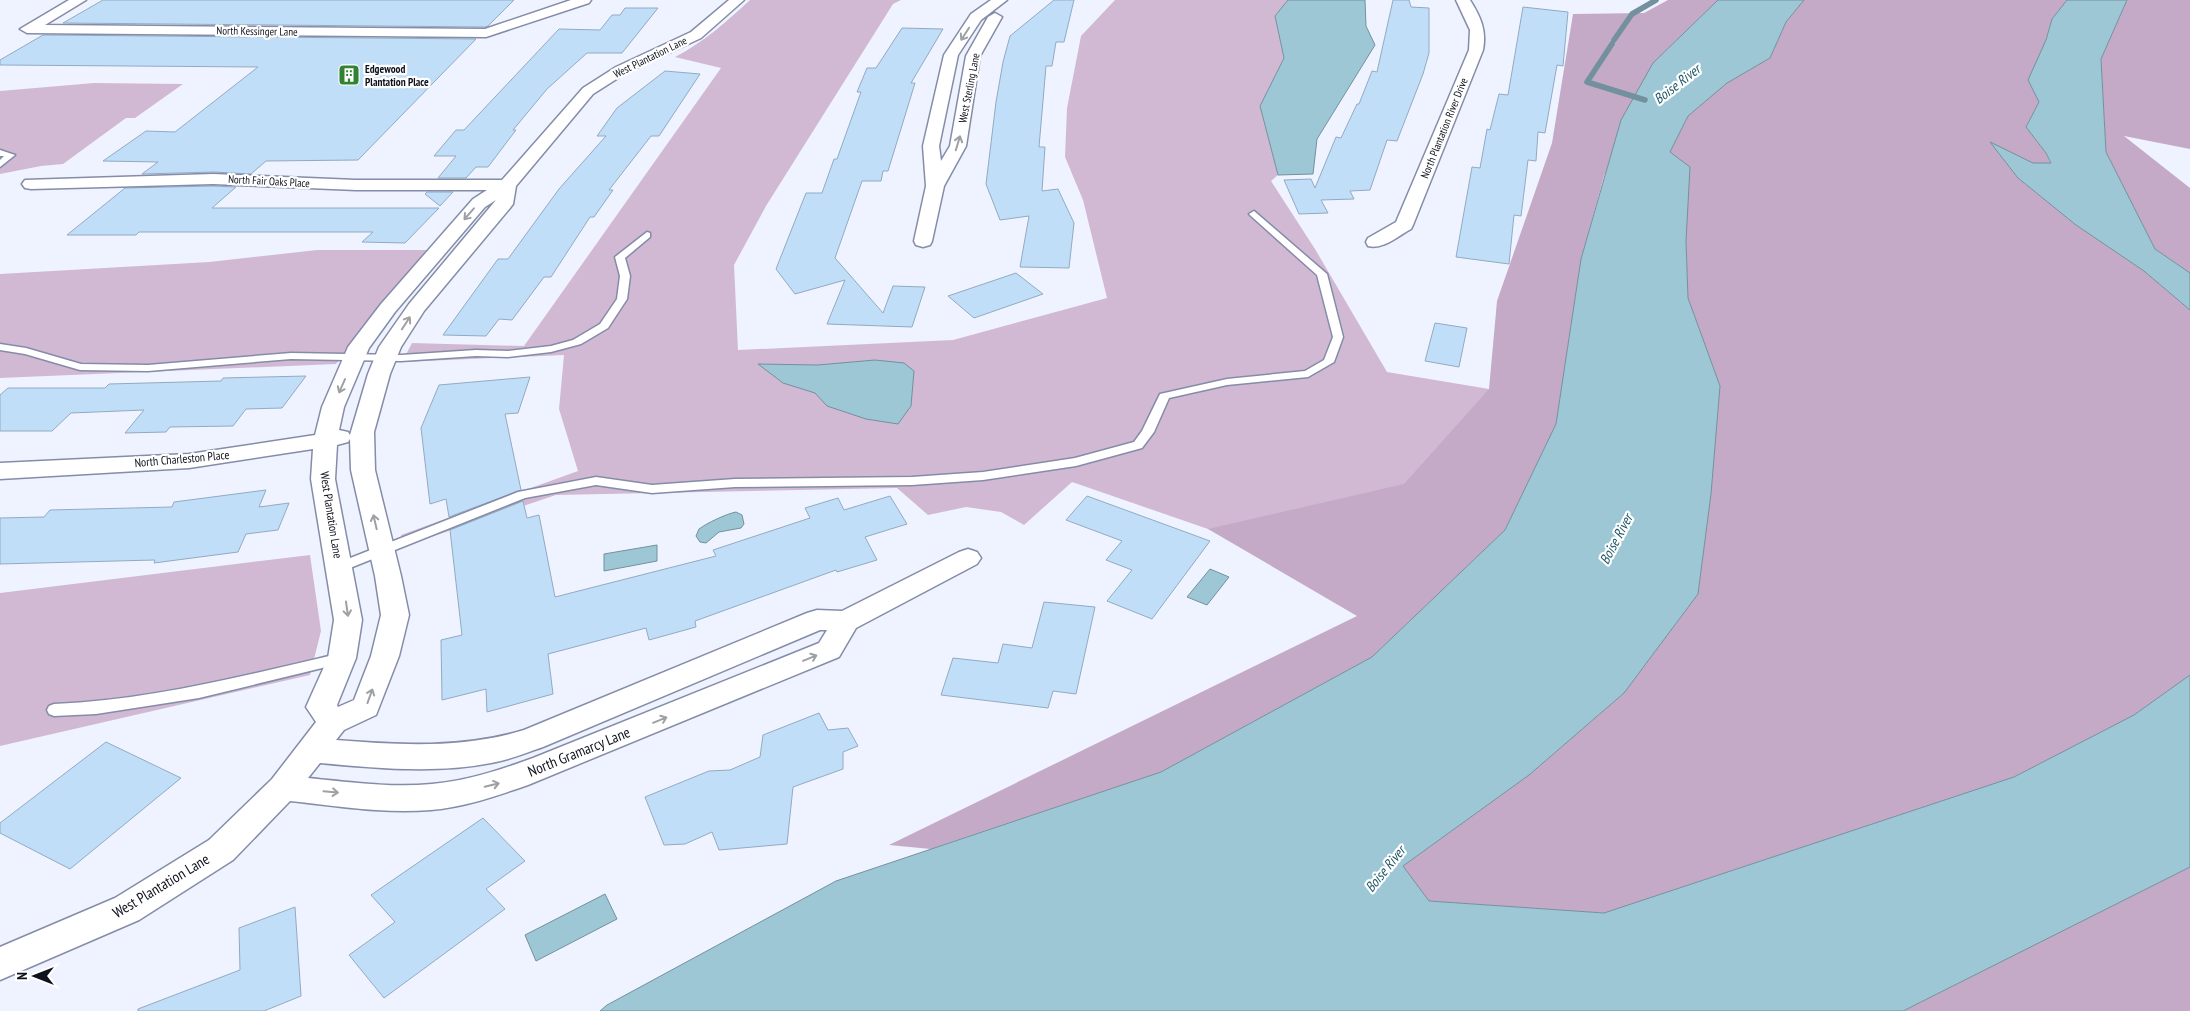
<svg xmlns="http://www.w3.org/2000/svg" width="2190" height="1011" viewBox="0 0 2190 1011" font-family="'PT Sans Narrow',sans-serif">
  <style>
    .green { fill: #d2b9d3 }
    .forest { fill: #c4aac6 }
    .water { fill: #9ec7d6; stroke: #73909e }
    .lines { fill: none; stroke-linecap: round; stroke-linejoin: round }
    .stream { stroke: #73909e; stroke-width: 5.5 }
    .building { fill: #c1def9; stroke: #92aac1 }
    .lane-casing { stroke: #848ca8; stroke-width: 3 }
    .street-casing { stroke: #848ca8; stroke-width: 3 }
    .lane { fill: #fff; fill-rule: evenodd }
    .street { fill: #fff; fill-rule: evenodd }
    .oneway { stroke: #9fa0a4 }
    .labels { text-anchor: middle; stroke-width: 4.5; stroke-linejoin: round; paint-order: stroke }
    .far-street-label { font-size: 11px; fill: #0f111c; stroke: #fff }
    .far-poi-label { font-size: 11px; font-weight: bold; fill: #0f111c; stroke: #fff; text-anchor: start }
    .street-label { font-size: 12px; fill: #0f111c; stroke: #fff }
    .water-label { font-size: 14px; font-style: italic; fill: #1e5565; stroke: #fff }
    .near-street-label { font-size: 15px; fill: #0f111c; stroke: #fff }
  </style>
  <rect width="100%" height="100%" fill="#eff3ff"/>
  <!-- green -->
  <g class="green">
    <path d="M750 0H901L893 4 766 206 734 265 738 350 953 340 1107 298 1083 200 1065 157 1067 108 1081 36 1115 0H1288L1275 16 1284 58 1260 106 1278 175 1271 181 1315 249 1387 372 1489 389 1433 587 1208 529 1072 482 1024 525 1001 512 966 507 928 515 897 488 556 495 404 546 401 535 578 471 559 409 564 355 402 362 412 343 524 346 721 68 675 57C704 42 726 22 750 0Z"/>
    <path d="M94 83 183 84 135 118H126L63 164 41 166 0 174V91Z"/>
    <path d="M317 250H430L336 364 0 378V274L209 262Z"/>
    <path d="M310 555 321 631 310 675 0 746V593Z"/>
  </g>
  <!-- forest -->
  <g class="forest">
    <path d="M1668 0H1718L1653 63 1604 176 1581 260 1556 424 1505 530 1372 657 1161 772 931 849 889 845 1357 616 1208 529 1404 484 1489 389 1497 301 1552 143 1573 14 1644 13Z"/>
    <path d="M1804 0H2067L2052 19 2046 40 2039 102 2026 127 2046 153 2051 164H2033L1991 143 2018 178 2076 225 2144 271 2190 310V675L2134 715 2014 777 1604 913 1429 901 1403 866 1529 775 1624 693 1698 594 1711 494 1720 386 1688 298 1686 241 1669 153 1688 116 1727 83 1770 58 1786 22Z"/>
    <path d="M2127 0H2190V149L2124 136 2190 188V273L2155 249 2106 152 2101 59Z"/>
    <path d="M2190 867V1011H1903Z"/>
  </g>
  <!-- water -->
  <g class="water">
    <path d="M1288 0H1365L1366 26 1375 45 1317 139 1313 174 1278 175 1260 106 1284 58 1275 16Z"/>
    <path d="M1718 0H1804L1786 22 1770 58 1727 83 1688 116 1670 152 1690 167 1686 241 1688 298 1720 386 1711 494 1698 594 1624 693 1529 775 1403 866 1429 901 1604 913 2014 777 2134 715 2190 675V867L1903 1011H600L607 1005 836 881 1161 772 1372 657 1505 530 1556 424 1581 259 1621 120 1653 63Z"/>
    <path d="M2067 0H2127L2101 59 2106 152 2155 249 2190 273V310L2144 271 2076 225 2018 178 1990 142 2033 163H2051L2046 153 2026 127 2039 102 2028 80 2046 40 2052 19Z"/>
    <path d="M875 360 904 363 914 371 911 406 898 424 866 419 827 406 815 393 783 383 758 364 818 365Z"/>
    <path d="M736 512 742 515 744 524 741 528 719 532 706 543 700 542 696 536 699 529C707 523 726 514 736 512Z"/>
    <path d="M657 545V561L604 571V554Z"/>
    <path d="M1210 569 1229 577 1207 605 1187 597Z"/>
    <path d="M605 894 617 919 536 961 525 935Z"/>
  </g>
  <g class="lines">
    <!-- stream -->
    <g class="stream">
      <path d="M1614 40 1632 14 1656 0"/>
      <path d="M1612 44 1587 82 1645 100"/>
    </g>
  </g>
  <!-- building -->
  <g class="building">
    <path d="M103 0H514L488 26 485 27 63 23Z"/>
    <path d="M1054 0H1074L1064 42H1056L1052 66H1046L1039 147H1045L1042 191 1058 189 1074 223 1069 268 1020 267 1029 216 1000 220 986 184 996 102 1003 62 1010 36Z"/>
    <path d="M1393 0H1409L1411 7 1429 8V53L1423 74 1397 141 1387 140 1370 190 1350 191 1354 199 1321 200 1328 213 1299 214 1284 180 1311 179 1315 188 1336 137 1341 138 1357 104H1359L1372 71 1377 72Z"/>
    <path d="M1523 7 1568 12 1563 66 1557 65 1545 133 1538 132 1536 161 1528 160 1521 216 1514 215 1509 264 1456 257 1472 167 1480 168 1487 129 1490 130 1499 94 1508 95Z"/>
    <path d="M625 8H658L622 53H587L547 89 513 130H516L488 167H476L466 178H438L456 156H434L456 130H464L559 29 600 30 612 15H620Z"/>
    <path d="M902 28 943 29 911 83H915L888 171H883L881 181H862L835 258 883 313 893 286 925 287 912 327 827 324 845 280 795 294 776 269 806 193H822L834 159H837L861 92H857L867 68H876Z"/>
    <path d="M43 35 476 39 358 160 266 161 251 174 213 172 142 174 158 162 103 161 146 131 175 132 258 67 0 65V60Z"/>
    <path d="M665 71 700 74 659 136H651L609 190H613L594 217H590L551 277H544L512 320 499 319 486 336 443 335 498 259H508L559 189 606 136H597L617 108Z"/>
    <path d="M213 186 236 187 212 208H439L405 243 362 242 373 232H139L136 235H67L125 188Z"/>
    <path d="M427 192H453L440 206 425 194Z"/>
    <path d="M1016 273 1043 294 974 318 948 296Z"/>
    <path d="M1435 323 1467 328 1459 367 1425 361Z"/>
    <path d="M306 376 282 408 246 409 233 426 170 427 166 432 125 433 144 410 71 413 52 431H0V395L8 388H105L109 384 221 381 223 378Z"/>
    <path d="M530 377 518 413 505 414 521 490 449 517 446 499 430 504 421 428 439 385Z"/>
    <path d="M266 490 259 507 289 503 278 530 246 534 238 552 154 563 155 560 0 564V518L44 517 50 510 172 507 174 502Z"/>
    <path d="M890 496 907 524 865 537 877 560 837 572 836 570 695 621 696 627 649 640 646 628 548 654 553 694 487 712 486 689 442 700 441 640 462 635 450 530 523 501 527 518 539 515 555 597 716 556 713 550 810 518 805 508 838 498 844 510Z"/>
    <path d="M1087 496 1210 541 1152 619 1107 601 1132 570 1106 560 1122 541 1066 520Z"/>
    <path d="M1044 602 1095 607 1076 694 1053 691 1048 708 941 695 953 658 998 663 1003 644 1032 648Z"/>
    <path d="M819 713 828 730 848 728 858 746 843 752V769L793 787 787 844 719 850 712 832 685 844 664 845 645 797 709 771 730 770 760 757 763 735Z"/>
    <path d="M106 742 181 778 70 869 0 833V823Z"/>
    <path d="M483 818 525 861 486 889 505 909 384 998 349 955 395 922 371 895Z"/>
    <path d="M295 907 301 996 264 1011H138V1009L240 970 239 928Z"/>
  </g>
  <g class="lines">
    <!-- lane casing -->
    <g class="lane-casing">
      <g id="lane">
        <path d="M0 150 15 155 0 167V160L4 156H0Z"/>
        <path d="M1254 211 1327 274 1343 337 1334 362 1308 377 1227 385 1169 398 1154 432 1142 448 1076 466 983 480 912 485 735 487 652 493 596 485 525 498 345 570H335L333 567 335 564 518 492 596 477 652 485 735 479 912 477 983 472 1075 458 1134 442 1142 431 1160 394 1227 379 1305 371 1324 360 1333 337 1317 275 1251 216 1249 214Z"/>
        <path d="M647 232 650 233V237L625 258 630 276 627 299 608 328 581 344 551 352 508 357 476 356 401 361 291 359 148 371 80 370 25 354 0 350V344L26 348 81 364 148 365 291 353 401 355 476 350 508 351 551 346 573 340 600 324 617 299 620 276 615 257Z"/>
        <path d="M342 653 347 654 349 658 347 662 199 698 96 714 54 716 49 714 47 710 49 706 54 704C152 700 247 675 342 653Z"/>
      </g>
    </g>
    <!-- street casing -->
    <g class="street-casing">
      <g id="street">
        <path d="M69 0H86L45 25 485 29 571 0H591L589 3 486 37 27 33 20 29Z"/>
        <path d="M729 0H744L701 38 626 73 593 94 516 186 513 204 510 208 424 311 401 347 390 374 374 432 375 470 401 576 409 615 399 656 376 715 344 730 336 740C400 745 462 749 524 730L807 613 817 610 842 611 959 552 968 549 977 552 981 558 977 564 856 628 839 657 528 785C496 796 465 807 431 810 384 814 337 806 290 801L233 860 139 920 0 980V947L115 898 209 840 272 779 316 722 306 707 328 658 334 620 311 479 313 449 189 468 0 479V463L189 454 315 435 322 407 348 347 381 304 473 199 487 190H356L213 184 31 189 25 188 22 184 25 180 213 174 356 180H502L583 88 616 67 691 32ZM496 200 409 304 379 347 368 374 350 435 348 432 339 430 344 407 369 348 395 312 485 207ZM350 439 351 470 375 576 381 615 371 656 354 700 338 707 337 705 356 658 362 620 335 479 337 445 348 442ZM820 630H827L819 643 533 758C500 770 467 781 432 784 391 788 349 782 308 778L320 763C376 768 435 774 491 763 509 760 526 753 543 747Z"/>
        <path d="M991 0H1007L981 20 958 55 939 146 941 161 950 146 966 56 988 17 995 13 1002 17 980 56 966 146 944 186 932 241 930 245 923 247 916 245 914 241 926 186 923 146 944 55 971 14Z"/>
        <path d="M1456 0H1470C1480 16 1487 30 1483 50L1413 225 1411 229C1398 236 1383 250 1368 246L1366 242 1368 238 1396 222 1469 50 1470 30Z"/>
      </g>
    </g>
    <!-- lane -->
    <use href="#lane" class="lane"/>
    <!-- street -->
    <use href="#street" class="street"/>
  </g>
  <!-- one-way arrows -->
  <defs><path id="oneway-shaft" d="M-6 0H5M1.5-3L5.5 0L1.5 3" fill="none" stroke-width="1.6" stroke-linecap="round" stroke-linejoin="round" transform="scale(1.25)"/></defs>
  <g class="oneway">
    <use href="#oneway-shaft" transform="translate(965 34) rotate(123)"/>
    <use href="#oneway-shaft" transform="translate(958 143) rotate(-73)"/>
    <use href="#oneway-shaft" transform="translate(469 214) rotate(131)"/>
    <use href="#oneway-shaft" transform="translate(406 323) rotate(-57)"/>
    <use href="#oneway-shaft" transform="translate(342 386) rotate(114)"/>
    <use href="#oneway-shaft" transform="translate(375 522) rotate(-103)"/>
    <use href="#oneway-shaft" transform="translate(347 609) rotate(82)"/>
    <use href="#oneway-shaft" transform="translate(810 658) rotate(-22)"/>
    <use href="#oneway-shaft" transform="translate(370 696) rotate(-70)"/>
    <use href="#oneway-shaft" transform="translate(660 720) rotate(-22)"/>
    <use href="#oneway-shaft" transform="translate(492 785) rotate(-13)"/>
    <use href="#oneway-shaft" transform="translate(331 792) rotate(5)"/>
  </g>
  <!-- icons -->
  <defs>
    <g id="building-square" transform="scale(1.125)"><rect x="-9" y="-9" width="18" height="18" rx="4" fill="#2f8331" stroke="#fff"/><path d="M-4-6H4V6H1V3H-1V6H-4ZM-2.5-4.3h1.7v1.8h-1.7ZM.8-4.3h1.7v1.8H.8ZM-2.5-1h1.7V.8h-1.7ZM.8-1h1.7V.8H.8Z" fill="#fff"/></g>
  </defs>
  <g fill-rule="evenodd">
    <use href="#building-square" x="349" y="75"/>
  </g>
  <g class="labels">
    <!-- far-street labels -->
    <g class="far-street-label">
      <text transform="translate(257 31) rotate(1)" y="4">North Kessinger Lane</text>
      <text transform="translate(650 57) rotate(-26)" y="4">West Plantation Lane</text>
      <text transform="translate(969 88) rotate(-79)" y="4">West Sterling Lane</text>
      <text transform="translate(1444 128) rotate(-68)" y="4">North Plantation River Drive</text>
      <text transform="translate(269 181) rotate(3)" y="4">North Fair Oaks Place</text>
    </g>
    <!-- far-poi labels -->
    <g class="far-poi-label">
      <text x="365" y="73">Edgewood<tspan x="365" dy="13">Plantation Place</tspan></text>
    </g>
    <!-- street labels -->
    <g class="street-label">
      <text transform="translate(182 459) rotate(-5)" y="4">North Charleston Place</text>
      <text transform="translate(331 515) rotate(81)" y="4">West Plantation Lane</text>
    </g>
    <!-- water labels -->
    <g class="water-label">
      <text transform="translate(1677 84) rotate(-38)" y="5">Boise River</text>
      <text transform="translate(1616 539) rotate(-62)" y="5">Boise River</text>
      <text transform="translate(1385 869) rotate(-51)" y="5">Boise River</text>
    </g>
    <!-- near-street labels -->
    <g class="near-street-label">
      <text transform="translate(579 752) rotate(-22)" y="5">North Gramarcy Lane</text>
      <text transform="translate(161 886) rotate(-31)" y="5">West Plantation Lane</text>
    </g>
  </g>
  <!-- north arrow -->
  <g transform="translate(35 976) rotate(270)" stroke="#ffffff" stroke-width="4" paint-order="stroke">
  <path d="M0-4L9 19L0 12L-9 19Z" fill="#0f111c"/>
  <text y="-8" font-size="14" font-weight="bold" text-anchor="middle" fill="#0f111c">N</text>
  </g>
</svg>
